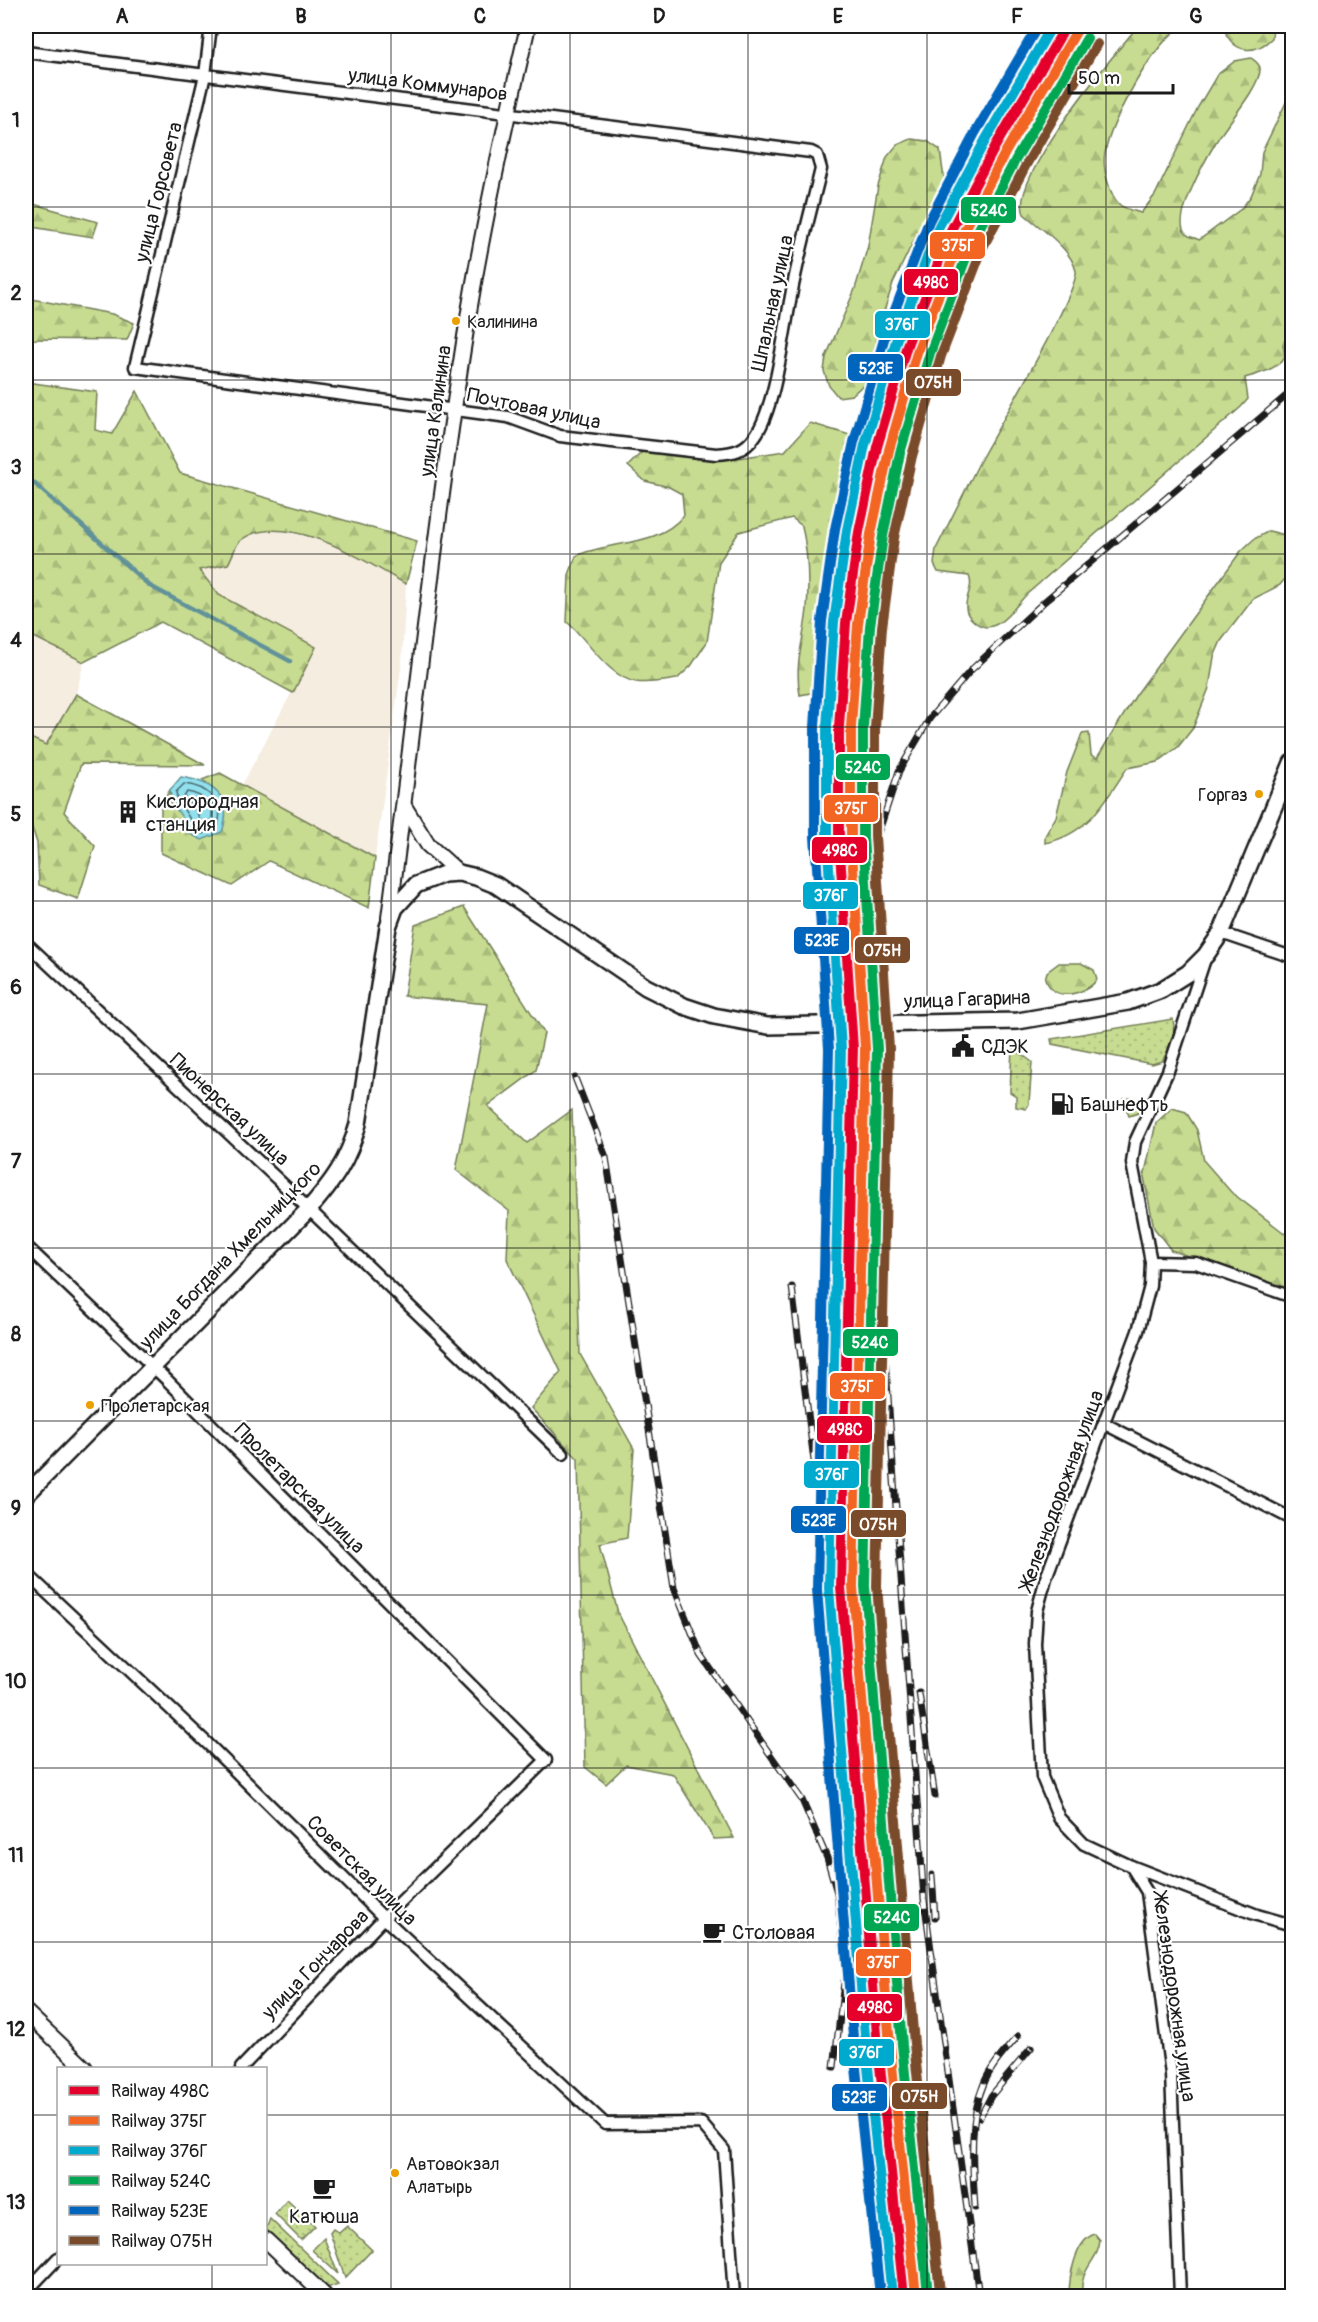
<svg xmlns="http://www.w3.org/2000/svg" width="1318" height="2322" viewBox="0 0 1318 2322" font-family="Pangolin,sans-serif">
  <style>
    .built { fill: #f5eddf }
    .grass { fill: url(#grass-dots); stroke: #727c56; stroke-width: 1.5 }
    .forest { fill: url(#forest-firs); stroke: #727c56; stroke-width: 1.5 }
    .water { fill: #90e0ed; stroke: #629299; stroke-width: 1.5 }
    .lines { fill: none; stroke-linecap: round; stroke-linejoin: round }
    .shore { stroke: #4a6a70; stroke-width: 1.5 }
    .stream { stroke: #629299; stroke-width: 4.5 }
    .minor-casing { stroke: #1c1c1c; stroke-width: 15 }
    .tertiary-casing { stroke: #1c1c1c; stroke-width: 18 }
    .secondary-casing { stroke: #1c1c1c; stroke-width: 20 }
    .minor { stroke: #fff; stroke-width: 10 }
    .tertiary { stroke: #fff; stroke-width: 14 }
    .secondary { stroke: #fff; stroke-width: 15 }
    .rail-casing { stroke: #1c1c1c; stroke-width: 7 }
    .rail { stroke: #fff; stroke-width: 4.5; stroke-dasharray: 14; stroke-linecap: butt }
    .rail-1-casing { stroke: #fff; stroke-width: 15 }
    .rail-2-casing { stroke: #fff; stroke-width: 15 }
    .rail-3-casing { stroke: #fff; stroke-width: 15 }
    .rail-4-casing { stroke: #fff; stroke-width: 15 }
    .rail-5-casing { stroke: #fff; stroke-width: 15 }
    .rail-6-casing { stroke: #fff; stroke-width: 15 }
    .rail-1 { stroke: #e4002b; stroke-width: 10 }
    .rail-2 { stroke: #f26522; stroke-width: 10 }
    .rail-3 { stroke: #00a9ce; stroke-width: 10 }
    .rail-4 { stroke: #00a651; stroke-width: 10 }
    .rail-5 { stroke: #0065bd; stroke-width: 10 }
    .rail-6 { stroke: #7a4b2a; stroke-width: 10 }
    .grid { fill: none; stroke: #1c1c1c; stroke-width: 1.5; stroke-opacity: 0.55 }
    .bus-dot { fill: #ec9f01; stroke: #fff; stroke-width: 2 }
    .labels { text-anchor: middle; stroke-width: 4.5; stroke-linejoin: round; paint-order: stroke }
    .bus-label { font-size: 18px; fill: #1c1c1c; stroke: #fff; text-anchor: start }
    .street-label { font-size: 20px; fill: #1c1c1c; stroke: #fff }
    .poi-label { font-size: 20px; fill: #1c1c1c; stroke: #fff; text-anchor: start }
    .line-badge { stroke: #fff; stroke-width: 2 }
    .badge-label { font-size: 16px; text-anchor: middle; font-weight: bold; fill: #fff }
    .neatline { fill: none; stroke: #1c1c1c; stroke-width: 2 }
    .grid-label { font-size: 20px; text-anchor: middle; font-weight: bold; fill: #1c1c1c }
  </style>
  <defs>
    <pattern id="grass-dots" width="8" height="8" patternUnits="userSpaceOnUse" patternTransform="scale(1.5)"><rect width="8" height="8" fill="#c7dc91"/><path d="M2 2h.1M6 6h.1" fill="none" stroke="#aabc7c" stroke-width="1.8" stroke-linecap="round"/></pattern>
    <pattern id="forest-firs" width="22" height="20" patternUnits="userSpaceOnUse" patternTransform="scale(1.5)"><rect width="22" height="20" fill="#c7dc91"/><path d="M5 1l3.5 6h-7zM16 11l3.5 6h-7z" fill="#aabc7c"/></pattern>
  </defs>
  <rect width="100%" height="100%" fill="#fff"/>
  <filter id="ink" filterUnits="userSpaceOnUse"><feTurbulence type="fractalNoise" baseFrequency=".0167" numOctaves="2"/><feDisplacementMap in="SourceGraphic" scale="12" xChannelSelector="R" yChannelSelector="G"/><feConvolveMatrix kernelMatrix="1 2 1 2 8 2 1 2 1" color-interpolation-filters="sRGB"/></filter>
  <g filter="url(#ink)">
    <!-- built -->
    <g class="built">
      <path d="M269 528 330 542 406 584 402 661 375 858 242 785 316 647 218 595 199 570 228 564 240 541Z"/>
      <path d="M26 633 84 662 76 694 46 746 26 736Z"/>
    </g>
    <!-- grass -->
    <g class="grass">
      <path d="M1173 1019C1176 1035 1171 1047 1162 1061L1152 1064 1052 1044 1051 1039Z"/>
      <path d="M1012 1047 1032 1062 1029 1104 1026 1109 1016 1107V1096L1010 1092Z"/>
      <path d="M1132 1098 1144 1105 1138 1113 1129 1116 1123 1099Z"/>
      <path d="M287 2200 315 2226 301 2240 275 2214Z"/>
      <path d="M270 2219 338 2284 327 2288 266 2229Z"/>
      <path d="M347 2226 372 2250 345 2278 330 2233 333 2229 339 2233Z"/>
      <path d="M324 2238 338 2274 312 2250Z"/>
    </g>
    <!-- forest -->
    <g class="forest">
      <path d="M1138 26H1182C1153 44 1111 119 1105 153 1102 167 1109 195 1120 205 1125 209 1135 211 1141 213L1155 195 1198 107 1217 75 1235 61 1251 58C1255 61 1259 63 1260 68 1262 85 1225 126 1216 142 1207 157 1170 221 1186 234 1189 237 1196 238 1199 240L1241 209 1251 196 1260 174 1262 152 1292 90V335L1287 337 1283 344 1285 358C1274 370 1261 373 1245 378L1248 399 1241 407 1027 594C1015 606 996 638 976 623 971 619 966 614 966 608 965 596 974 588 969 576L938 572 934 564 936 549C951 519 966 489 981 459 996 431 1079 292 1076 271 1071 248 1041 229 1024 214 1008 179 1114 55 1138 26Z"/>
      <path d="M1229 26H1273L1272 38C1256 54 1237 54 1226 34Z"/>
      <path d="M911 139 927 141 940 150 944 179 893 283 879 327 870 372 863 385 852 395 838 397 829 386 824 371 826 357 855 289 868 246 878 186 887 157 897 145Z"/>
      <path d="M26 202 98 222 93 237 26 226Z"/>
      <path d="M26 298 112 314 134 323 127 340 26 339Z"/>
      <path d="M26 382 97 392 95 430 112 434 137 391 180 473 417 541 406 584C366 562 285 508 241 540 235 545 232 558 228 564L199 570 219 595 316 647 293 693 161 622 84 662 26 633Z"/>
      <path d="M810 423 850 435 854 447 828 582 824 616V658L815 692 800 695C794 662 804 641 807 609 809 581 808 553 802 526L792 518 739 532 719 562 707 642 691 666 677 679C664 681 649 684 636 682 608 677 587 639 567 622L569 575 576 556C611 540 657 548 684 515L682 494 669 487 645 481 628 466 644 450 732 459 785 451Z"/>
      <path d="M1269 531 1285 535 1292 549 1289 574 1280 585 1253 599 1221 641 1214 657 1209 688 1193 728 1178 747 1158 762 1127 768C1105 802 1087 835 1045 843V836L1056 817 1067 772 1082 734 1089 733 1091 755 1097 758 1136 695 1241 551 1254 539Z"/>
      <path d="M76 694 205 765 81 764 64 812 95 846 78 899 39 885 37 843 26 809V736L46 745Z"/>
      <path d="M220 773 375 858 369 908 269 861 232 886 161 853V804L170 790V802L186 819 224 799 202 780Z"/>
      <path d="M464 907 544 1033 536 1070 488 1106 527 1143 572 1110 580 1354 634 1449 627 1538 600 1544 618 1613 734 1838 714 1839 673 1774 626 1765 606 1784 585 1767 578 1459 531 1408 561 1372 507 1259 509 1211 456 1170 488 1004 404 996 415 925Z"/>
      <path d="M1059 963H1081L1094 970 1097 979C1090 991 1066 999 1054 991 1050 988 1047 983 1045 979L1047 972Z"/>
      <path d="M1172 1108 1186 1112 1197 1130 1204 1161 1231 1192 1292 1239V1292L1171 1250 1154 1228 1144 1177 1156 1123Z"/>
      <path d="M1095 2234 1100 2240C1099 2262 1079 2266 1082 2296H1069C1069 2278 1075 2240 1095 2234Z"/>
    </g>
    <!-- water -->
    <path class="water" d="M181 777C214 782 234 798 222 832L202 840 190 834C184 814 171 809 170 790Z"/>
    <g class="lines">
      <!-- shore -->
      <g class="shore">
        <path d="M184 784C207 786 228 804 216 828L203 834 195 830C191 816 176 803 176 792Z"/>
        <path d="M187 792C202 794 218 807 210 822L201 824 197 812 184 797Z"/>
      </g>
      <!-- stream -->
      <path class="stream" d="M26 476 150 586 290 661"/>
      <!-- minor casing -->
      <g class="minor-casing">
        <g id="minor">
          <path d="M26 52C287 86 549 118 811 152L817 155 821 169C812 206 802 243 794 281 785 320 777 406 755 436 745 451 733 453 716 454L560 436 508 417 135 367 205 75 211 26"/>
          <path d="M1221 933 1292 957"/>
          <path d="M26 943 289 1190 563 1454"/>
          <path d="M26 1246 167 1380 546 1760 384 1918 241 2068"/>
          <path d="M1151 1262 1196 1263 1292 1297"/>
          <path d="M1105 1424 1292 1519"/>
          <path d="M26 1573 208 1744 384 1918 605 2124 701 2123 724 2150 734 2296"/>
          <path d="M1131 1866 1257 1915 1292 1925"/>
          <path d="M26 2292 58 2258"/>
          <path d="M1180 2296 1171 2074 1147 1892 1131 1866 1084 1844 1059 1818 1042 1777 1035 1644 1037 1611 1046 1578 1138 1331 1150 1286 1151 1262 1132 1163 1135 1142 1168 1071 1206 956"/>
        </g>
      </g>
      <!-- tertiary casing -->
      <g class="tertiary-casing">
        <g id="tertiary">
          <path d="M404 806 428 845 459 873"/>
          <path d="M389 918C415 720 435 521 467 324 483 224 505 124 528 26"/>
          <path d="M26 2012 85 2068"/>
          <path d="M266 2240 325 2296"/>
        </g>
      </g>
      <!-- secondary casing -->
      <g class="secondary-casing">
        <path id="secondary" d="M26 1495 309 1209C334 1180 348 1161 358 1124L388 927 395 908 416 885 444 874 459 873 476 877 496 885 646 987 684 1006 714 1016 768 1026 1018 1021 1128 1002 1161 990 1188 973 1206 955 1221 933 1292 763"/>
      </g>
      <!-- minor -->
      <use href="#minor" class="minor"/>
      <!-- tertiary -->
      <use href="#tertiary" class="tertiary"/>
      <!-- secondary -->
      <use href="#secondary" class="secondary"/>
      <!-- rail casing -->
      <g class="rail-casing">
        <g id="rail">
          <path d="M863 922 879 831 899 771 930 718 971 670 1045 601 1292 391"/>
          <path d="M575 1078 606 1157 674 1588 701 1655 802 1800 827 1858 837 1893 845 1974 834 2067"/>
          <path d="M792 1287 826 1556 829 1714 847 1905"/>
          <path d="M919 1693 935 1796"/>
          <path d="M932 1875 935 1917"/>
          <path d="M855 1882 856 1972"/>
          <path d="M852 1964 876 2296"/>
          <path d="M980 2117 991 2096 1031 2048"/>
          <path d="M975 2208C973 2169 968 2122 983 2086 990 2067 1005 2051 1018 2036"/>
          <path d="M1011 2295V2296"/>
          <path d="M979 2296 924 1899 859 991 852 818 853 691 864 573 887 461 925 332 961 237 1002 154 1055 61 1080 26"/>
        </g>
      </g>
      <!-- rail -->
      <use href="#rail" class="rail"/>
      <!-- rail-1 casing -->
      <g class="rail-1-casing">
        <path id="rail-1" d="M904 2296 878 2047 841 1587 853 1048 839 837V727L846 623 859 532 877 447 907 345 950 232 996 145 1066 26"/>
      </g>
      <!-- rail-2 casing -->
      <g class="rail-2-casing">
        <path id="rail-2" d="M916 2295 890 2046 853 1587 865 1048 851 837V727L858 624 871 534 889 450 918 349 961 237 1006 151 1076 32"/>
      </g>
      <!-- rail-3 casing -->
      <g class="rail-3-casing">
        <path id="rail-3" d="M892 2296 866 2048 829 1588 841 1048 827 837V727L834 622 847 530 865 445 896 341 939 226 986 139 1052 26"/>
      </g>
      <!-- rail-4 casing -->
      <g class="rail-4-casing">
        <path id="rail-4" d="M928 2294 902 2045 865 1586 877 1049 863 836V728L870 626 883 536 900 453 930 353 972 242 1017 157 1087 38"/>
      </g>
      <!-- rail-5 casing -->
      <g class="rail-5-casing">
        <path id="rail-5" d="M880 2296 854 2049 817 1589 829 1049 815 837V727L822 621 835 529 854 442 885 336 929 221 975 133 1038 26"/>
      </g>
      <!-- rail-6 casing -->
      <g class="rail-6-casing">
        <path id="rail-6" d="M940 2292 914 2044 877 1586 889 1049 875 836V728L882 627 894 538 912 456 941 356 983 247 1027 163 1097 44"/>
      </g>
      <!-- rail-1 -->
      <use href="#rail-1" class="rail-1"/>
      <!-- rail-2 -->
      <use href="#rail-2" class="rail-2"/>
      <!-- rail-3 -->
      <use href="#rail-3" class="rail-3"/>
      <!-- rail-4 -->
      <use href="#rail-4" class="rail-4"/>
      <!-- rail-5 -->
      <use href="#rail-5" class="rail-5"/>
      <!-- rail-6 -->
      <use href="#rail-6" class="rail-6"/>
    </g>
  </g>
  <!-- grid -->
  <path class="grid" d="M212 26V2068M391 26V2296M570 26V2296M748 26V2296M927 26V2296M1106 26V2296M26 207H1292M26 380H1292M26 554H1292M26 727H1292M26 901H1292M26 1074H1292M26 1248H1292M26 1421H1292M26 1595H1292M26 1768H1292M26 1942H1292M26 2115H58M266 2115H1292M212 2264V2296"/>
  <!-- icons -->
  <defs>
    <g id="building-bare" transform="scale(1.8)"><path d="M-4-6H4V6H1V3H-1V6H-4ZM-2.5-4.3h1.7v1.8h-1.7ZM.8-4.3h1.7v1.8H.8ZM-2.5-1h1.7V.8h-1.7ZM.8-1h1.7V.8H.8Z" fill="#1c1c1c" stroke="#fff" stroke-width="2.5" paint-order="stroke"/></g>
    <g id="civic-bare" transform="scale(1.8)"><path d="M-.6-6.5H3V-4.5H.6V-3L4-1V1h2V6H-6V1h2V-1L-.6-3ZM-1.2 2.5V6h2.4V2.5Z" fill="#1c1c1c" stroke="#fff" stroke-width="2.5" paint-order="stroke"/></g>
    <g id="fuel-bare" transform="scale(1.8)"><path d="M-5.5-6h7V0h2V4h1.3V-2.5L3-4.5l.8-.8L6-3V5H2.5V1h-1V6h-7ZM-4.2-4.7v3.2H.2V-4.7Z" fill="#1c1c1c" stroke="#fff" stroke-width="2.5" paint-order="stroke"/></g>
    <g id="cafe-bare" transform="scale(1.8)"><path d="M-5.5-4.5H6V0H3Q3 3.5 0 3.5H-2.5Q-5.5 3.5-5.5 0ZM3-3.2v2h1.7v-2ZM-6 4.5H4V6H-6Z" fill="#1c1c1c" stroke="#fff" stroke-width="2.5" paint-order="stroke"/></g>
  </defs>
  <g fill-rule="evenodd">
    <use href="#building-bare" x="128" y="812"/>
    <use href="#civic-bare" x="963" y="1046"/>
    <use href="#fuel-bare" x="1062" y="1104"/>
    <use href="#cafe-bare" x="714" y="1932"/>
    <use href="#cafe-bare" x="324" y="2188"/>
  </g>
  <!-- markers -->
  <g class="bus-dot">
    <circle cx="456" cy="321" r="5"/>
    <circle cx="1259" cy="794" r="5"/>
    <circle cx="90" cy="1405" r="5"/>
    <circle cx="395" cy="2173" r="5"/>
  </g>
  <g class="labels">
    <!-- bus labels -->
    <g class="bus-label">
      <text x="467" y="328">Калинина</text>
      <text x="1248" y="801" text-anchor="end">Горгаз</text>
      <text x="101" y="1412">Пролетарская</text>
      <text x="406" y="2170">Автовокзал<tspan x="406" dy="23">Алатырь</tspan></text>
    </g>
    <!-- street labels -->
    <g class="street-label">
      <text transform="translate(428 84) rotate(7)" y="7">улица Коммунаров</text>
      <text transform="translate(158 192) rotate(-76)" y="7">улица Горсовета</text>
      <text transform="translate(772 303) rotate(-78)" y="7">Шпальная улица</text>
      <text transform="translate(534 408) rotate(12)" y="7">Почтовая улица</text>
      <text transform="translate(435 411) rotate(-82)" y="7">улица Калинина</text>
      <text transform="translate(967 999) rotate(-2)" y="7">улица Гагарина</text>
      <text transform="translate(230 1109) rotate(43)" y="7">Пионерская улица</text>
      <text transform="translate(230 1255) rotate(-46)" y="7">улица Богдана Хмельницкого</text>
      <text transform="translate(300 1488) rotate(45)" y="7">Пролетарская улица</text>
      <text transform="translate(1061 1490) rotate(-70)" y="7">Железнодорожная улица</text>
      <text transform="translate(362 1870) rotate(45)" y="7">Советская улица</text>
      <text transform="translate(315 1964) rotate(-46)" y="7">улица Гончарова</text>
      <text transform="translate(1175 1997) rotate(82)" y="7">Железнодорожная улица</text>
    </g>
    <!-- poi labels -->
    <g class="poi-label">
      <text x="146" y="808">Кислородная<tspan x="146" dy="23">станция</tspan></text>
      <text x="981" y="1053">СДЭК</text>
      <text x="1080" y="1111">Башнефть</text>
      <text x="732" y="1939">Столовая</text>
      <text x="324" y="2223" text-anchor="middle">Катюша</text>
    </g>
  </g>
  <g class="line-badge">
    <rect x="960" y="196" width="57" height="28" rx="6" fill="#00a651"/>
    <rect x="929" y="231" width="57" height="29" rx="6" fill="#f26522"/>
    <rect x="903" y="268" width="56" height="28" rx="6" fill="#e4002b"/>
    <rect x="874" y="310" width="57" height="29" rx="6" fill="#00a9ce"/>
    <rect x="847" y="353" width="57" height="29" rx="6" fill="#0065bd"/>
    <rect x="905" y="368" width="57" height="29" rx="6" fill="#7a4b2a"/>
    <rect x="835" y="753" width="56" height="28" rx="6" fill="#00a651"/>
    <rect x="823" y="794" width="56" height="29" rx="6" fill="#f26522"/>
    <rect x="811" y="836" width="57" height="28" rx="6" fill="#e4002b"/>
    <rect x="802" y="881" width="57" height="29" rx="6" fill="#00a9ce"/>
    <rect x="793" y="926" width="57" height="29" rx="6" fill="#0065bd"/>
    <rect x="854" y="936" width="57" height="28" rx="6" fill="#7a4b2a"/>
    <rect x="842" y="1328" width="57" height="29" rx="6" fill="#00a651"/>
    <rect x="829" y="1372" width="57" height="28" rx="6" fill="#f26522"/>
    <rect x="816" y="1415" width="57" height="29" rx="6" fill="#e4002b"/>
    <rect x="803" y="1460" width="57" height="29" rx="6" fill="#00a9ce"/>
    <rect x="790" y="1505" width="57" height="29" rx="6" fill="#0065bd"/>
    <rect x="850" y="1509" width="57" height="29" rx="6" fill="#7a4b2a"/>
    <rect x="863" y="1903" width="57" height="29" rx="6" fill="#00a651"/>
    <rect x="855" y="1948" width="57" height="29" rx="6" fill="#f26522"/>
    <rect x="846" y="1993" width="57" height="29" rx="6" fill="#e4002b"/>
    <rect x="838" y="2038" width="57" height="29" rx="6" fill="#00a9ce"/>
    <rect x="891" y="2082" width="57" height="28" rx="6" fill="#7a4b2a"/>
    <rect x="831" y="2083" width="57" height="29" rx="6" fill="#0065bd"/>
  </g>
  <g class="badge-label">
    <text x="989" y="216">524С</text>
    <text x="958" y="251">375Г</text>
    <text x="931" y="288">498С</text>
    <text x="902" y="330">376Г</text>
    <text x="876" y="374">523Е</text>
    <text x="933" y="388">075Н</text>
    <text x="863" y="773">524С</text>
    <text x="851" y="814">375Г</text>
    <text x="840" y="856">498С</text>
    <text x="831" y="901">376Г</text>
    <text x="822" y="946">523Е</text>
    <text x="882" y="956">075Н</text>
    <text x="870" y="1348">524С</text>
    <text x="857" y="1392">375Г</text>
    <text x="845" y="1435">498С</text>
    <text x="832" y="1480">376Г</text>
    <text x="819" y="1526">523Е</text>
    <text x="878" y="1530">075Н</text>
    <text x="892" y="1923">524С</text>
    <text x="883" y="1968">375Г</text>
    <text x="875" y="2013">498С</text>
    <text x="866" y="2058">376Г</text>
    <text x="919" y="2102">075Н</text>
    <text x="859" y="2103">523Е</text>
  </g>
  <!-- margin -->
  <rect width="1318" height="2322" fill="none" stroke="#fff" stroke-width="66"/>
  <!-- legend -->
  <rect x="57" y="2067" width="210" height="198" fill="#ffffff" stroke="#a4a4a4" stroke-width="1.5"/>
  <rect x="69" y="2086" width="30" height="9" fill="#e4002b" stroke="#a4a4a4" stroke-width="1.5"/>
  <text x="111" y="2097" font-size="18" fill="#1c1c1c">Railway 498С</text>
  <rect x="69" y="2116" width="30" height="9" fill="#f26522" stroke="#a4a4a4" stroke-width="1.5"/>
  <text x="111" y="2127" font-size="18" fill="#1c1c1c">Railway 375Г</text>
  <rect x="69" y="2146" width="30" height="9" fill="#00a9ce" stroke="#a4a4a4" stroke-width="1.5"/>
  <text x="111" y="2157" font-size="18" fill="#1c1c1c">Railway 376Г</text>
  <rect x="69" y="2176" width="30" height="9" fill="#00a651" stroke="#a4a4a4" stroke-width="1.5"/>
  <text x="111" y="2187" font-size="18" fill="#1c1c1c">Railway 524С</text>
  <rect x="69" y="2206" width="30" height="9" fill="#0065bd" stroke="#a4a4a4" stroke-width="1.5"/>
  <text x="111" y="2217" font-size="18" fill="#1c1c1c">Railway 523Е</text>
  <rect x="69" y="2236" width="30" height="9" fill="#7a4b2a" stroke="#a4a4a4" stroke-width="1.5"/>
  <text x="111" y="2247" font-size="18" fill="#1c1c1c">Railway 075Н</text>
  <!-- scale -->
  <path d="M1069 84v9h104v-9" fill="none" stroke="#1c1c1c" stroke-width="3"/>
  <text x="1078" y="84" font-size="18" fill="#1c1c1c" stroke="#ffffff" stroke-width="4.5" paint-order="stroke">50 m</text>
  <rect x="33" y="33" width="1252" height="2256" class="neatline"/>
  <g class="grid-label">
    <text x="122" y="23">A</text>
    <text x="301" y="23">B</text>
    <text x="480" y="23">C</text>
    <text x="659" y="23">D</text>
    <text x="838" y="23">E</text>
    <text x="1017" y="23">F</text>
    <text x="1196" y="23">G</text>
    <text x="16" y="127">1</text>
    <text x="16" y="300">2</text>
    <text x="16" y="474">3</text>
    <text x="16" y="647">4</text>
    <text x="16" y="821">5</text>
    <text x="16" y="994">6</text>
    <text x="16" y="1168">7</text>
    <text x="16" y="1341">8</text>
    <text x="16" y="1515">9</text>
    <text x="16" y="1688">10</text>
    <text x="16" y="1862">11</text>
    <text x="16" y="2036">12</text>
    <text x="16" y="2209">13</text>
  </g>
</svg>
